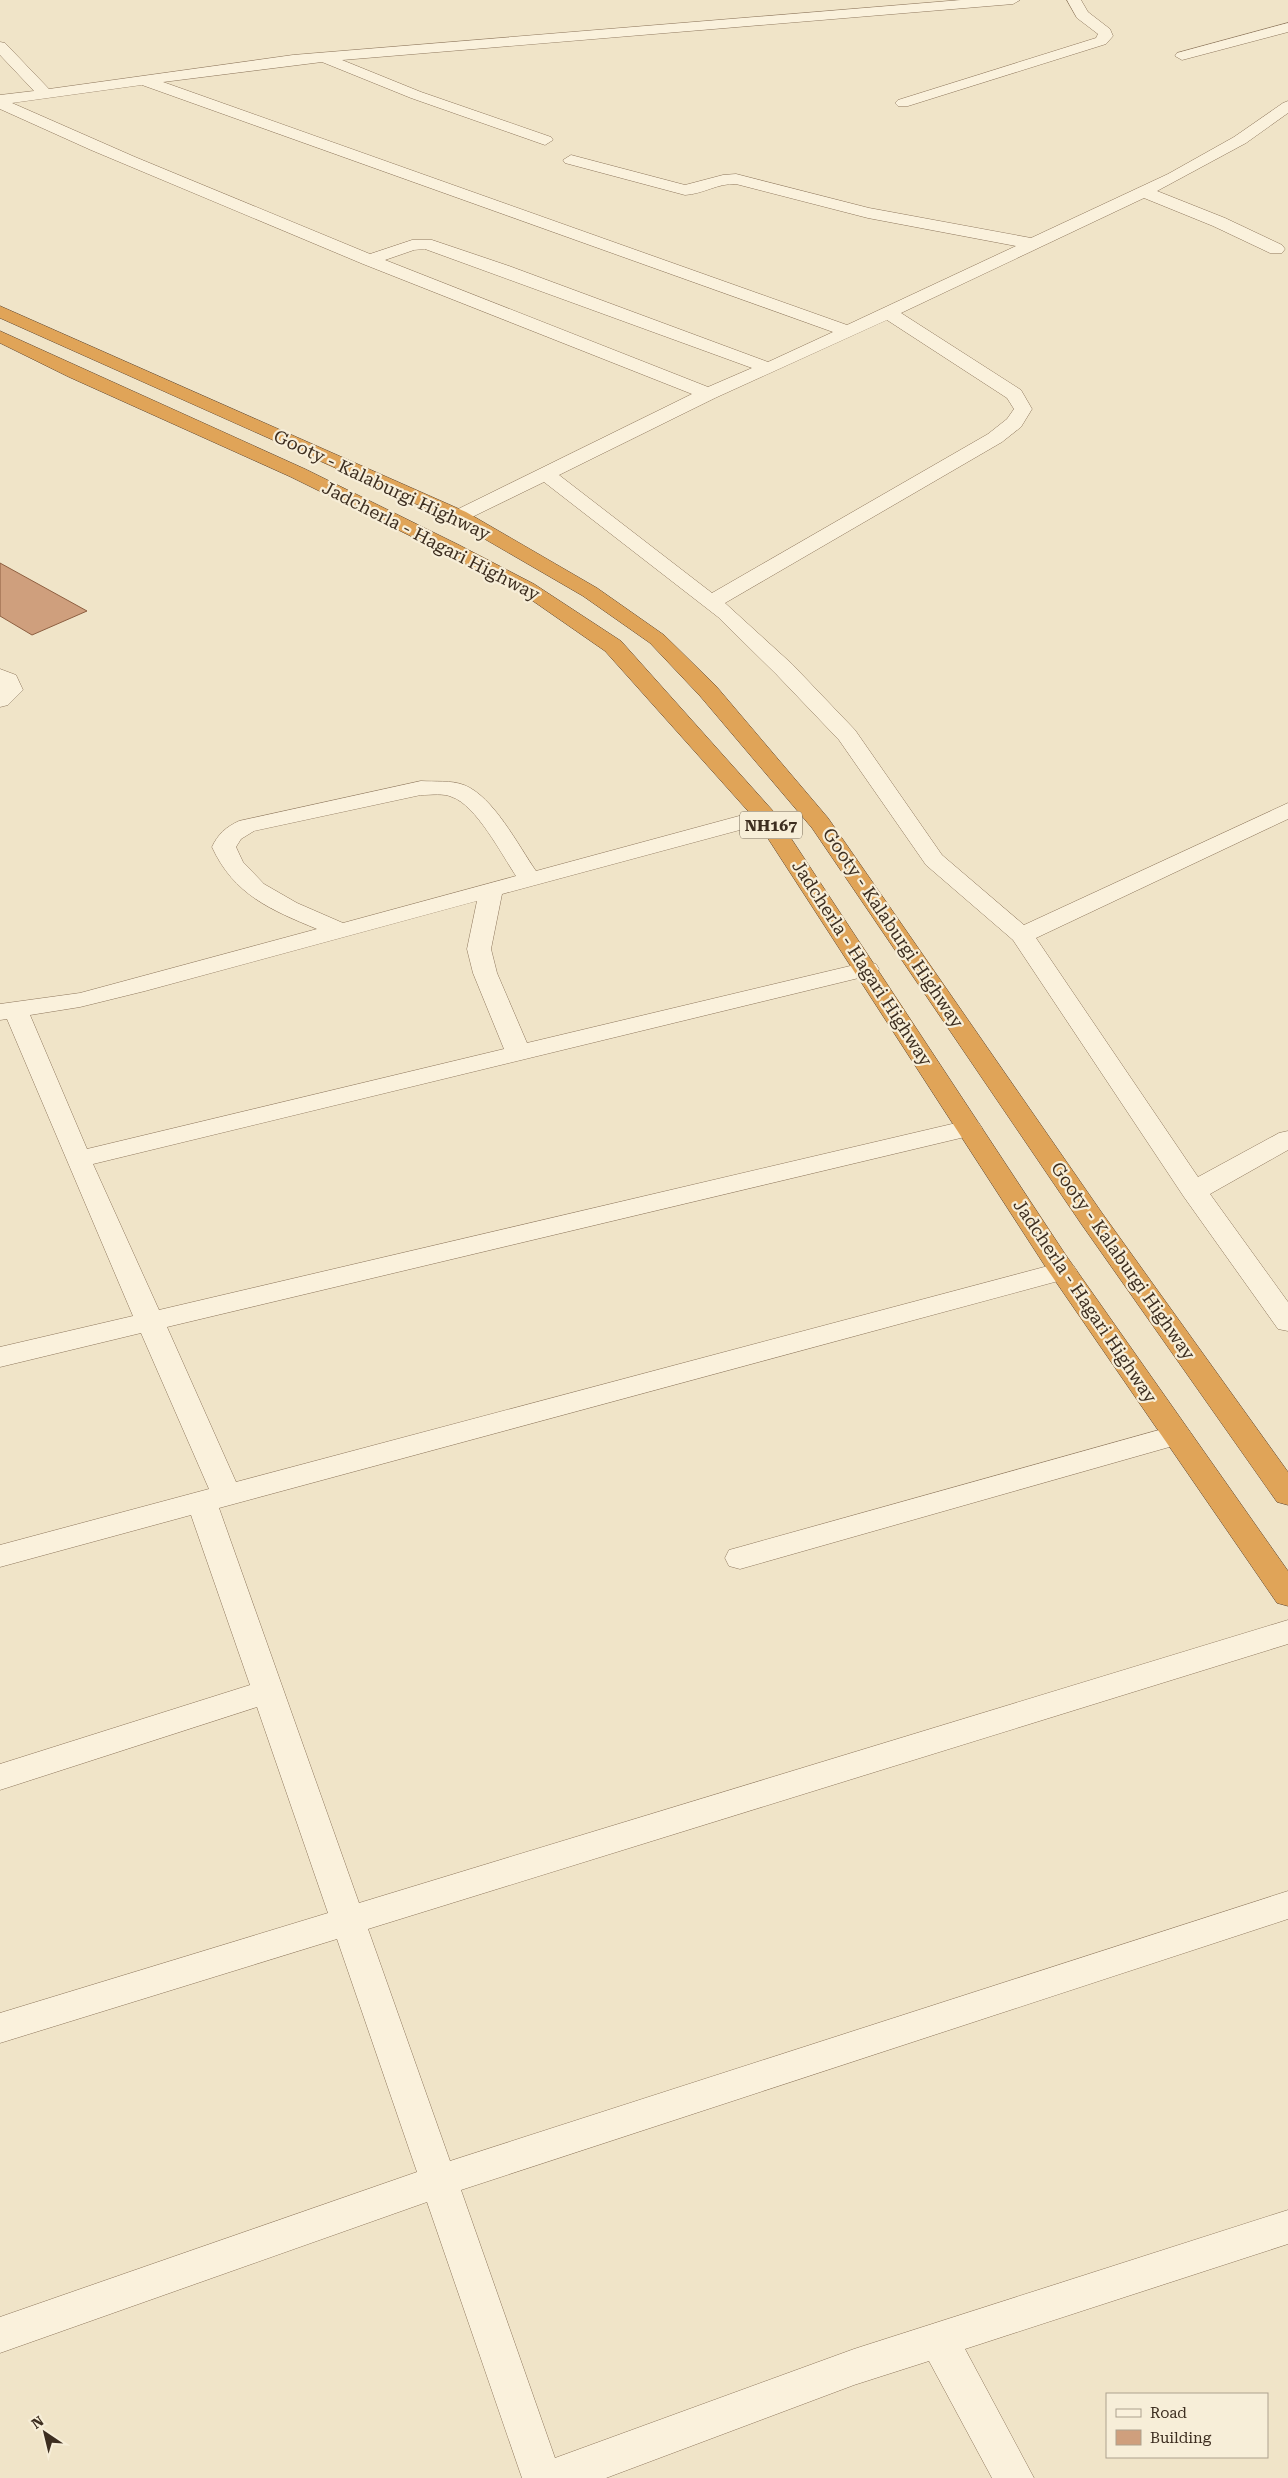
<svg xmlns="http://www.w3.org/2000/svg" width="1288" height="2478" viewBox="0 0 1288 2478" font-family="'Roboto Serif',serif">
  <style>
    .building { fill: #cf9f7d; stroke: #8d5f41 }
    .lines { fill: none; stroke-linecap: round; stroke-linejoin: round }
    .minor-casing { stroke: #8d765c; stroke-width: 1 }
    .highway-casing { stroke: #5b4430; stroke-width: 1 }
    .minor { fill: #faf1dc; fill-rule: evenodd }
    .highway { fill: #e0a458; fill-rule: evenodd }
    .labels { text-anchor: middle; stroke-width: 4.5; stroke-linejoin: round; paint-order: stroke }
    .shield { fill: #f7eed8; stroke: #756857; stroke-width: 1 }
    .shield-label { font-size: 16px; font-weight: bold; fill: #3d2e20 }
    .street-label { font-size: 18px; fill: #3d2e20; stroke: #f7eed8 }
  </style>
  <rect width="100%" height="100%" fill="#f0e4c8"/>
  <!-- building -->
  <path class="building" d="M0 563 87 611 32 635 0 616Z"/>
  <g class="lines">
    <!-- minor casing -->
    <g class="minor-casing">
      <g id="minor">
        <path d="M961 0H1020L1013 4 342 60 421 92 551 137 553 140 545 145 411 98 322 62 163 82 847 325 1016 246 868 218 736 184C718 183 703 194 685 195L565 163 563 160 571 155 685 185 723 175 736 174 869 208 1031 238 1168 174 1234 137 1283 103 1288 101V113L1246 143 1157 191 1225 218 1282 245 1285 249 1282 253H1270L1213 226 1144 198 901 313 1021 390 1032 409 1021 427 1002 442 725 603 792 664 855 730 942 855 1024 925 1288 803V819L1036 938 1198 1177 1279 1133 1288 1131V1150L1210 1194 1288 1302V1331L1278 1329 1184 1197 1013 940 926 865 839 740 776 674 718 617 544 482 466 520H452L449 516 452 512 692 394 363 264 91 150 0 109V95L34 91 0 55V42L5 43 49 89 293 55ZM142 85 833 332 768 362 509 266 432 240H412L370 254 135 157 12 103ZM425 249 752 368 708 387 385 260 414 250ZM887 320 1007 398 1014 409 1007 419 988 434 712 593 559 475 715 398Z"/>
        <path d="M1067 0H1081L1088 12 1110 29 1113 36 1106 44 908 106H898L895 103 898 100 1096 38 1098 34 1077 18Z"/>
        <path d="M1288 23V32L1182 60 1175 56 1177 53Z"/>
        <path d="M0 669 16 675 23 690 8 705 0 707Z"/>
        <path d="M421 781C435 782 451 780 464 785 493 796 518 845 536 871L765 809 773 811 777 816 773 821 502 894 491 949 497 973 527 1043 867 962 876 964 879 969 876 974 867 976 93 1164 159 1310 969 1120 978 1122 982 1128 978 1134 969 1136 167 1327 236 1482 1063 1262 1073 1265 1077 1271 1073 1277 219 1508 359 1903 1288 1620V1644L368 1929 450 2161 1288 1891V1919L461 2190 555 2458 854 2349 1288 2210V2244L965 2349 1034 2478H992L929 2361 854 2385 606 2478H522L427 2202 0 2353V2317L417 2172 337 1939 0 2043V2013L328 1913 257 1707 0 1790V1764L250 1685 191 1515 0 1567V1545L209 1489 141 1333 0 1367V1347L133 1316 7 1019 0 1020V1004L80 993 317 929C271 910 234 895 212 847 218 834 226 827 239 821ZM421 795C431 795 444 793 452 797 476 805 502 855 516 876L343 923 297 903 264 884 243 862 236 847 241 839 254 831ZM477 901 467 949 473 973 504 1049 87 1149 30 1015 80 1007 145 991Z"/>
        <path d="M1177 1425 1187 1428 1192 1435 1187 1442 740 1569 729 1566 725 1558 729 1550 740 1547Z"/>
      </g>
    </g>
    <!-- highway casing -->
    <g class="highway-casing">
      <g id="highway">
        <path d="M0 306 466 512 597 588 664 635 716 686 828 818 1102 1213 1288 1472V1505L1277 1502 1082 1225 812 828 700 696 650 643 583 596 452 520 0 318Z"/>
        <path d="M0 331 305 469 459 545 534 584 621 641 773 811 1065 1254 1288 1571V1606L1277 1603 1045 1266 756 820 605 651 520 592 445 553 291 477 69 377 0 343Z"/>
      </g>
    </g>
    <!-- minor -->
    <use href="#minor" class="minor"/>
    <!-- highway -->
    <use href="#highway" class="highway"/>
  </g>
  <g class="labels">
    <!-- shield labels -->
    <rect class="shield" x="740" y="811.5" width="62" height="27" rx="4"/>
    <g class="shield-label">
      <text x="771" y="831">NH167</text>
    </g>
    <!-- street labels -->
    <g class="street-label">
      <text transform="translate(382 485) rotate(25)" y="6">Gooty - Kalaburgi Highway</text>
      <text transform="translate(431 541) rotate(27)" y="6">Jadcherla - Hagari Highway</text>
      <text transform="translate(893 928) rotate(56)" y="6">Gooty - Kalaburgi Highway</text>
      <text transform="translate(862 963) rotate(57)" y="6">Jadcherla - Hagari Highway</text>
      <text transform="translate(1123 1261) rotate(55)" y="6">Gooty - Kalaburgi Highway</text>
      <text transform="translate(1085 1301) rotate(56)" y="6">Jadcherla - Hagari Highway</text>
    </g>
  </g>
  <!-- legend -->
  <rect x="1106" y="2393" width="162" height="65" fill="#f7eed8" stroke="#ada18e"/>
  <rect x="1116" y="2409" width="25" height="8" fill="#faf1dc" stroke="#ada18e"/>
  <text x="1150" y="2418" font-size="15" fill="#3d2e20">Road</text>
  <rect x="1116" y="2430" width="25" height="15" fill="#cf9f7d" stroke="#ada18e"/>
  <text x="1150" y="2443" font-size="15" fill="#3d2e20">Building</text>
  <!-- north arrow -->
  <g transform="translate(45 2433) rotate(325)" stroke="#f7eed8" stroke-width="4" paint-order="stroke">
  <path d="M0-4L9 19L0 12L-9 19Z" fill="#3d2e20"/>
  <text y="-8" font-size="14" font-weight="bold" text-anchor="middle" fill="#3d2e20">N</text>
  </g>
</svg>
